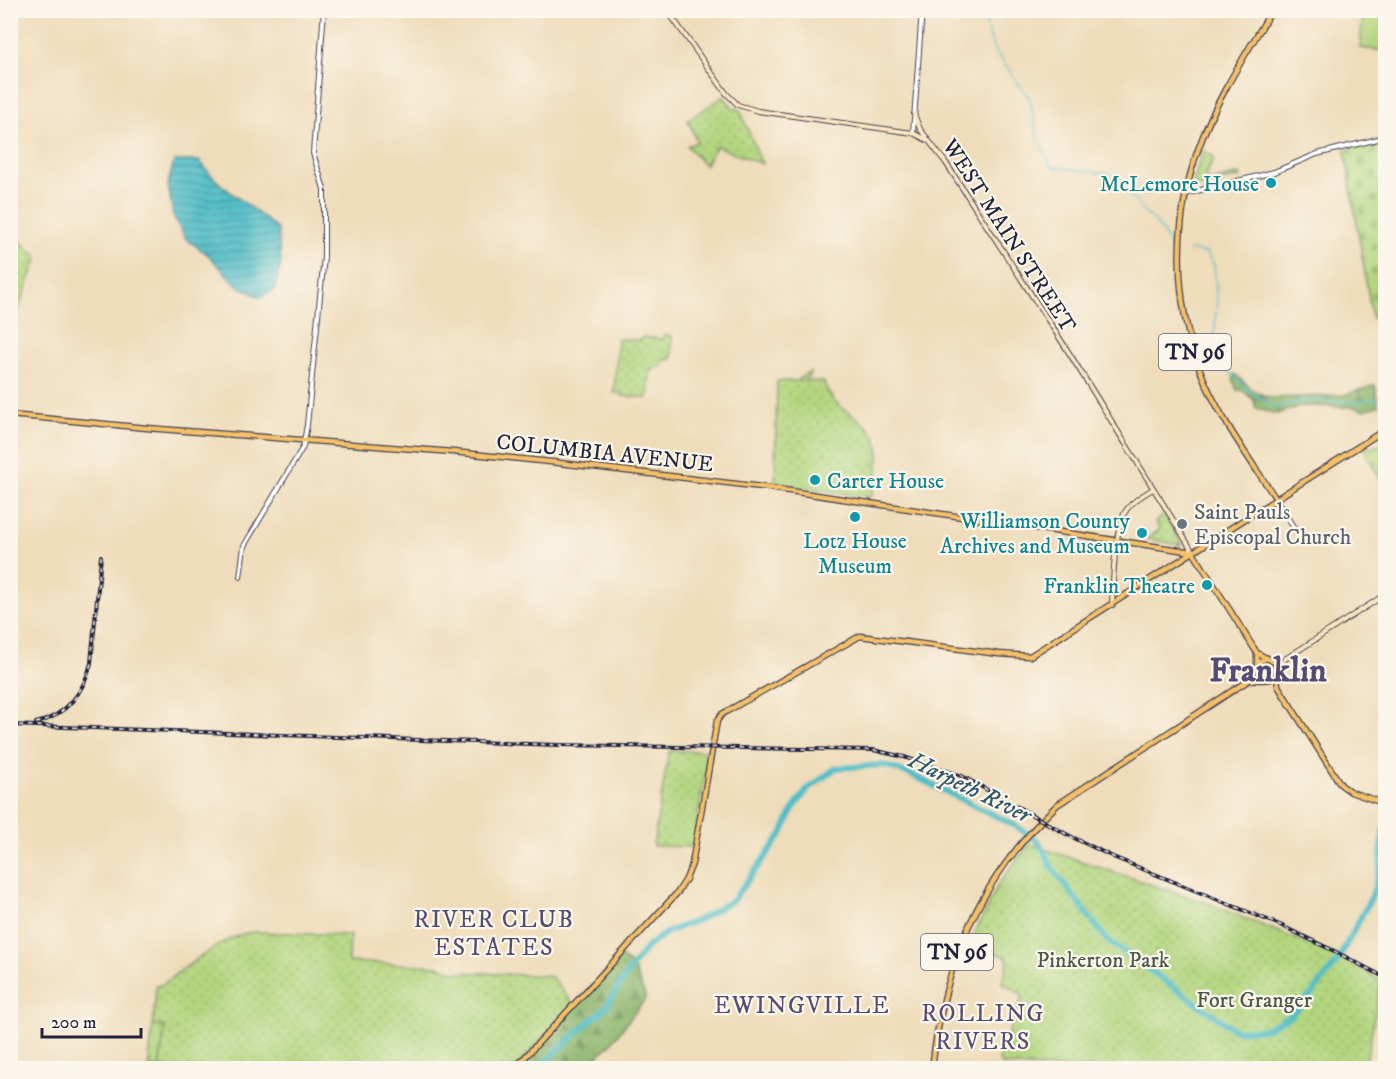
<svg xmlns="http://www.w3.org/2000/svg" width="1396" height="1079" viewBox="0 0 1396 1079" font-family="'IM FELL DW Pica',serif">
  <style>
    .grass { fill: url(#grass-dots); stroke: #6a7c5c; stroke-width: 1.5 }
    .forest { fill: url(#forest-firs); stroke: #586c54; stroke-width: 1.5 }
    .cemetery { fill: url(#cemetery-stones); stroke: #6a7c5c; stroke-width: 1.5 }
    .garden { fill: #b2d57e; stroke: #6a7c5c; stroke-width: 1.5 }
    .water { fill: url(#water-rules); stroke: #387080; stroke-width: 1.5 }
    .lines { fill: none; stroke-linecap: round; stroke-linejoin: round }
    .stream { stroke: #4fbdc6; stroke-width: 1.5 }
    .river { stroke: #4fbdc6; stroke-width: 6 }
    .tertiary-casing { stroke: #413e4e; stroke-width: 6 }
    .secondary-casing { stroke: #413e4e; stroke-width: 6 }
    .primary-casing { stroke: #413e4e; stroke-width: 7 }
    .tertiary { stroke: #fff; stroke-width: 4 }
    .secondary { stroke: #fbe6c3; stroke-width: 4 }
    .primary { stroke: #f4c16a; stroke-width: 4.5 }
    .rail-casing { stroke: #22223b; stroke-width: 4 }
    .rail { stroke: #fbf7ec; stroke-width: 1.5; stroke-dasharray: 4.5; stroke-linecap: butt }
    .culture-dot { fill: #0f9aa8; stroke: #fbf7ec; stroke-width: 2 }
    .worship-dot { fill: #6b7280; stroke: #fbf7ec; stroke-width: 2 }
    .labels { text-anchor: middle; stroke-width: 4.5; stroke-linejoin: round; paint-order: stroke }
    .shield { fill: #fbf7ec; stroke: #636270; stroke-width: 1.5 }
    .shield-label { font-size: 21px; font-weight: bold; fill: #22223b }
    .culture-label { font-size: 22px; fill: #0d838f; stroke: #fbf7ec; text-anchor: end }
    .street-label { font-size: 22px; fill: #22223b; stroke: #fbf7ec }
    .worship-label { font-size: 22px; fill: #5b616d; stroke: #fbf7ec; text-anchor: start }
    .park-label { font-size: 22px; fill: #4d584f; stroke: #fbf7ec }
    .water-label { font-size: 24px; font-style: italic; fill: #32586c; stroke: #fbf7ec }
    .neighbourhood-label { font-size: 24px; letter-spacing: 1.5px; fill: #564b71; stroke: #fbf7ec }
    .town-label { font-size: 34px; font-weight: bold; fill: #564b71; stroke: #fbf7ec }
  </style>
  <defs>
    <pattern id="grass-dots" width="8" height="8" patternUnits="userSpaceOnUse" patternTransform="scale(1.5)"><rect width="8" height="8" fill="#b2d57e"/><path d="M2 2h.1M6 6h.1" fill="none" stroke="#99b76e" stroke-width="1.8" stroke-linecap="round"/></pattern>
    <pattern id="forest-firs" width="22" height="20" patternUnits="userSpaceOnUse" patternTransform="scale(1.5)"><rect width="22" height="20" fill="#8db66d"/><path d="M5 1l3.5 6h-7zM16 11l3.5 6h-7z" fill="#73945b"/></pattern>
    <pattern id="cemetery-stones" width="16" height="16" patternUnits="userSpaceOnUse" patternTransform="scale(1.5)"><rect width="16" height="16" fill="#b2d57e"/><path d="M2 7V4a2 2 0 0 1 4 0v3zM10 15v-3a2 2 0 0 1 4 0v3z" fill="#99b76e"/></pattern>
    <pattern id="water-rules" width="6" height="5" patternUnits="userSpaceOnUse" patternTransform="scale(1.5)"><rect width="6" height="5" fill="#4fbdc6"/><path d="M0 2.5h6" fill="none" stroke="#4199a2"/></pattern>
  </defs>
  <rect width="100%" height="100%" fill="#fbf7ec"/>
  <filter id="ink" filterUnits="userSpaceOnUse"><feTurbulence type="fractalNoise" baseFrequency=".0167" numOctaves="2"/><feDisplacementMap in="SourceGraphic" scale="12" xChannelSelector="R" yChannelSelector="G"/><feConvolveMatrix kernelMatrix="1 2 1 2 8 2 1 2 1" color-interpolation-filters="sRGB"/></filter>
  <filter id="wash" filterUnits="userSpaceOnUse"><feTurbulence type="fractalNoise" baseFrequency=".008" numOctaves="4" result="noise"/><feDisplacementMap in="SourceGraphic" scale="24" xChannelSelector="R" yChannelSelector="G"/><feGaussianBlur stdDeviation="1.35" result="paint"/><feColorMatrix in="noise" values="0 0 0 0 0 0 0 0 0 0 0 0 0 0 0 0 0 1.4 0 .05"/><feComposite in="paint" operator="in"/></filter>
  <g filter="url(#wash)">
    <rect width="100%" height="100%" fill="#efdcba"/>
    <!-- grass -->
    <g class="grass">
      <path d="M724 96 731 106 740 110 762 164 716 146 705 165 687 146 697 142 688 120Z"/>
      <path d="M1203 150 1214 157C1212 165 1207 171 1205 178L1215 182V180L1240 174 1241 177 1194 187V179Z"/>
      <path d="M11 234 38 257 11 329Z"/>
      <path d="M664 335 672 336V359L664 360 661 367H655L654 370H650L648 398 622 396V393H614L618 339 641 340 642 337 663 339Z"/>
      <path d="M810 372 811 374 805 381 824 382C833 416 873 414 879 449 881 463 874 481 872 496L869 497 776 484 775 481 777 381H799V379Z"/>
      <path d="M1164 515 1182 544 1181 545 1147 539 1160 529 1155 522Z"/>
      <circle cx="1267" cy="669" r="8"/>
      <path d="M669 751H709L693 847 653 846Z"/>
      <path d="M1029 844 1207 903 1345 959 1381 981 1365 1068H1043L1003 1065 1000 1063 999 1058 1023 995 1002 983 1008 963 1006 957 970 943 998 885Z"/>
      <path d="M254 932 350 935 349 962 420 965 438 966 456 972 551 976 574 1006 515 1068H159L165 1027 153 1025 156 986C166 985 171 977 179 972 200 957 229 934 254 932Z"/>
    </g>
    <!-- forest -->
    <g class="forest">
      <path d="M1235 374 1254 391 1270 398 1344 395 1375 385 1378 406 1364 410 1353 407 1308 406 1298 407 1277 414 1256 409 1254 400 1242 390H1237L1233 380Z"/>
      <path d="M620 956 633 966 646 998 609 1046 583 1068H515Z"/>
    </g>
    <!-- cemetery -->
    <g class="cemetery">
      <path d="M1385 139V316L1372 318 1345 150Z"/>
      <path d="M1385 444H1386L1385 487 1366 454V449Z"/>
      <path d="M153 1025 165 1026 159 1068H148Z"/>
    </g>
    <!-- garden -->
    <path class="garden" d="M1363 11H1385V51L1360 48Z"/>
    <!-- water -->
    <path class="water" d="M174 161H200C215 186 256 208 278 230L281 264 275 290 260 297 238 286 207 254 186 239 173 216 168 184Z"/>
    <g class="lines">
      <!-- stream -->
      <g class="stream">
        <path d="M982 10 993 48 1030 99 1037 135 1050 164 1053 167 1108 174 1136 201 1146 214 1156 222 1172 248"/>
        <path d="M1189 250 1206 253 1214 265 1217 300 1213 353"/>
        <path d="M1217 364 1232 374 1249 391 1274 407 1312 400 1349 403 1386 397"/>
      </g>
      <!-- river -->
      <path class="river" d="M538 1068 606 1007 625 976 647 947 667 932 700 919 733 900 782 834 793 809 808 789 836 768 883 765 910 774 1016 826 1039 842 1052 868 1107 940 1236 1031 1265 1029 1290 1016 1311 995 1337 962 1372 896 1380 869 1383 833 1386 826"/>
    </g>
  </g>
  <g filter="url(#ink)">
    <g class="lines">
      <!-- tertiary casing -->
      <g class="tertiary-casing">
        <g id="tertiary">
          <path d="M913 133 922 10"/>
          <path d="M1185 194 1274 172 1317 154 1386 137"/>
          <path d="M1276 499 1299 536"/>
          <path d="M240 577 244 546 303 447 307 425 324 257V189L313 153 324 10"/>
        </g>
      </g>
      <!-- secondary casing -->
      <g class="secondary-casing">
        <g id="secondary">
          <path d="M667 10 726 93 738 105 758 111 913 133 929 141 946 163 1066 348 1193 552"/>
          <path d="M914 114 920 129 927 138"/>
          <path d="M1112 605C1113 582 1114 527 1127 509 1134 500 1144 494 1153 489"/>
          <path d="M1278 668 1285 659 1386 594"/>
        </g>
      </g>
      <!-- primary casing -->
      <g class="primary-casing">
        <g id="primary">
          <path d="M1272 10C1246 54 1216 99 1199 147 1173 217 1173 300 1200 370 1218 416 1249 458 1276 499"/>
          <path d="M10 415 147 428 453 452 551 462 770 488 1193 552"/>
          <path d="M1193 552 1257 653V664"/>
          <path d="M1277 674 1278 686 1341 785 1351 792 1386 804"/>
          <path d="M1249 680 1259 662 1267 658"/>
          <path d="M515 1068 678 892 686 879 692 864 717 721 722 714 860 636 999 654 1030 656 1386 429"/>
          <path d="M932 1068C945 960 977 882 1057 805L1249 680C1261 678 1273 684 1278 671L1276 663 1257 653"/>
        </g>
      </g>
      <!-- tertiary -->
      <use href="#tertiary" class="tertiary"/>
      <!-- secondary -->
      <use href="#secondary" class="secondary"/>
      <!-- primary -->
      <use href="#primary" class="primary"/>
      <!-- rail casing -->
      <g class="rail-casing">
        <g id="rail">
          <path d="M36 723C66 716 84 692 91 663L101 556"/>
          <path d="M10 725 558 745 873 750 904 757 962 776 1068 835 1113 857 1280 925 1330 949 1386 978"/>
        </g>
      </g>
      <!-- rail -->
      <use href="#rail" class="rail"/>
    </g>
  </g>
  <!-- markers -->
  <g class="culture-dot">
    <circle cx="1271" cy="183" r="6"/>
    <circle cx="815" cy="480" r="6"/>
    <circle cx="855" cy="517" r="6"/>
    <circle cx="1142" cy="533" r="6"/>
    <circle cx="1207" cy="585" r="6"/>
  </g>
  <circle class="worship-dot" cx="1182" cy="524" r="6"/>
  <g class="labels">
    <!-- shield labels -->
    <g class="shield">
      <rect x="1159" y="334" width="72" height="36" rx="4.5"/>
      <rect x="921" y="934" width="72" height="36" rx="4.5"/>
    </g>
    <g class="shield-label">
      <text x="1195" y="359">TN 96</text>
      <text x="957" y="959">TN 96</text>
    </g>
    <!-- culture labels -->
    <g class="culture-label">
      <text x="1259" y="191">McLemore House</text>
      <text x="827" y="488" text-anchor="start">Carter House</text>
      <text x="1130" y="528">Williamson County<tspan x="1130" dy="25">Archives and Museum</tspan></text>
      <text x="855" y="548" text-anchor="middle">Lotz House<tspan x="855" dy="25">Museum</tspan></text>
      <text x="1195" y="593">Franklin Theatre</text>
    </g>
    <!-- street labels -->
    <g class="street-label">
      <text transform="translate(1010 235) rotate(57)" y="8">WEST MAIN STREET</text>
      <text transform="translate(605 452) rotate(6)" y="8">COLUMBIA AVENUE</text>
    </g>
    <!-- worship labels -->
    <g class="worship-label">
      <text x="1194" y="519">Saint Pauls<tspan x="1194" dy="25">Episcopal Church</tspan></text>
    </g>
    <!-- park labels -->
    <g class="park-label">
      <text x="1103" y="967">Pinkerton Park</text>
      <text x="1254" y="1007">Fort Granger</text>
    </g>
    <!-- water labels -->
    <g class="water-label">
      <text transform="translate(970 787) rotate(26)" y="8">Harpeth River</text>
    </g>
    <!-- neighbourhood labels -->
    <g class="neighbourhood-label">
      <text x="494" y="927">RIVER CLUB<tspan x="494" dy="28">ESTATES</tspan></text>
      <text x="802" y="1013">EWINGVILLE</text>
      <text x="983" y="1021">ROLLING<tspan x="983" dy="28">RIVERS</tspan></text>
    </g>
    <!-- town labels -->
    <g class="town-label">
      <text x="1268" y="681">Franklin</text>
    </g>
  </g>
  <!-- margin -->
  <rect width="1396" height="1079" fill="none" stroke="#fbf7ec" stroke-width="36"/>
  <!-- scale -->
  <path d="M42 1028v9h99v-9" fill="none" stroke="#22223b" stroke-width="3"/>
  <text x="51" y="1028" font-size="18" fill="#22223b" stroke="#fbf7ec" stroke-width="4.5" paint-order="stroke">200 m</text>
</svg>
